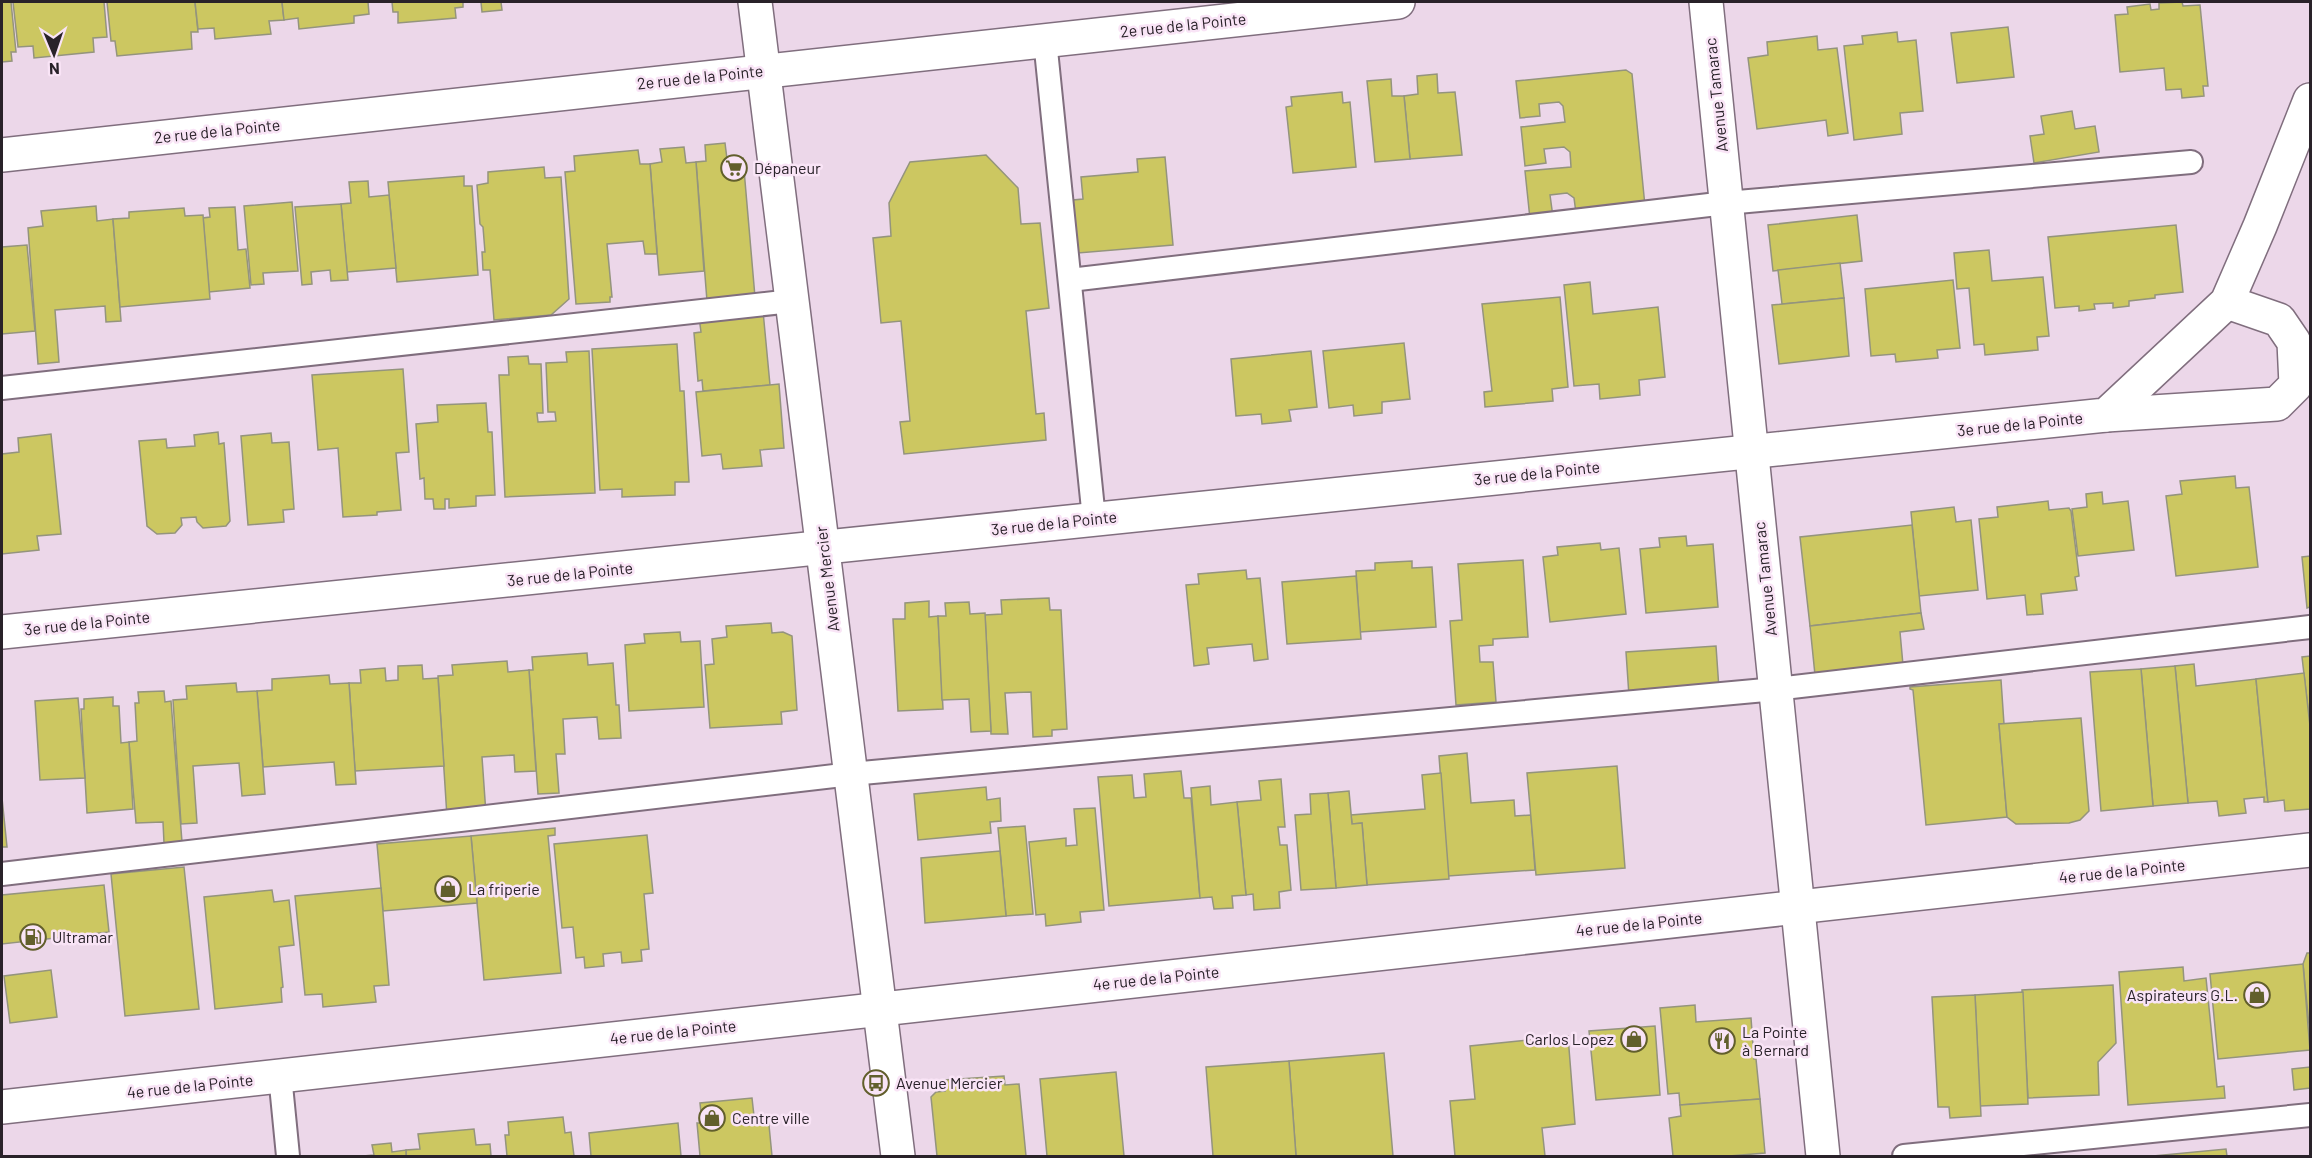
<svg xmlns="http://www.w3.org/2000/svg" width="2312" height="1158" viewBox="0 0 2312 1158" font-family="Barlow,sans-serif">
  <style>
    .building { fill: #ccc761; stroke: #94947d; stroke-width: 1.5 }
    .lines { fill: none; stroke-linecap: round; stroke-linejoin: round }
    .service-casing { stroke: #806e7e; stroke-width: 26 }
    .minor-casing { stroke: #806e7e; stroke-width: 36 }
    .tertiary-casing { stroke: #806e7e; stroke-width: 36 }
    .service { stroke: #fff; stroke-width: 22 }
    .minor { stroke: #fff; stroke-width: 33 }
    .tertiary { stroke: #fff; stroke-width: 33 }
    .labels { text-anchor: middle; stroke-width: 5; stroke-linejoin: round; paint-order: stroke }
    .street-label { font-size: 16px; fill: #292229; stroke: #f9e4f6 }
    .poi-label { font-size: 16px; fill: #292229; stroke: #f9e4f6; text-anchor: start }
  </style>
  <rect width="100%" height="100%" fill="#ecd7e9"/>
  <!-- building -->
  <g class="building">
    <path d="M2 2H11L16 52H11L12 61 2 62Z"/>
    <path d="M13 2H104L107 37 93 38 94 52 34 58 33 46 18 47Z"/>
    <path d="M107 2H195L198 32H191L192 49 117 56 115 41H111Z"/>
    <path d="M195 2H282L284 20 269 21 271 34 215 39 214 28 198 29Z"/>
    <path d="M282 2H368L369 14 354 16V23L299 29 298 18 284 20Z"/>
    <path d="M392 2H463V7L455 8 456 18 398 23V12H393Z"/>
    <path d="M481 2H501L502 10 482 12Z"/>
    <path d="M2182 2 2183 6 2200 5 2208 86H2203L2204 96 2182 98 2181 89 2166 90 2164 68 2120 72 2115 15 2128 14 2127 7 2150 4 2151 10 2159 9V3Z"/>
    <path d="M2008 27 2014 77 1957 83 1951 33Z"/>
    <path d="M1897 32 1898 42 1916 40 1923 111 1900 113 1902 134 1854 140 1844 46 1863 44 1862 36Z"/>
    <path d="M1817 36 1818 50 1837 48 1848 133 1828 136 1826 120 1757 129 1748 58 1768 55 1767 42Z"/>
    <path d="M1626 70 1632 74 1645 206 1576 213 1574 198 1567 193 1550 195 1553 217 1530 219 1525 171 1571 167 1570 152 1564 147 1544 149 1546 163 1525 166 1521 127 1565 122 1563 106 1559 102 1539 104 1540 116 1520 118 1516 81Z"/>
    <path d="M1437 74 1438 93 1455 92 1462 155 1410 159 1404 96 1418 94 1417 76Z"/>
    <path d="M1391 79 1392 96H1404L1410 159 1375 162 1367 81Z"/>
    <path d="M1342 92 1343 103 1350 102 1356 167 1293 173 1286 107 1292 106 1291 97Z"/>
    <path d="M2072 111 2075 129 2095 126 2099 152 2034 163 2030 136 2044 134 2041 116Z"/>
    <path d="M725 143 727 159 743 158 755 297 707 301 696 162 706 161 705 145Z"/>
    <path d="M684 147 686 163 696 162 704 271 659 275 650 164 662 162 660 149Z"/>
    <path d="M638 150 640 164H650L657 254H645L643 241 607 244 612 297H610V302L576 304 565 172 575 171 574 156Z"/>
    <path d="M986 155 1018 188 1021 224 1040 223 1049 308 1026 311 1036 414 1044 413 1046 440 904 454 900 422 910 421 901 321 881 323 873 238 891 236 889 203 910 162Z"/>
    <path d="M1165 157 1173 245 1078 253 1073 200 1083 199 1081 177 1138 172 1137 159Z"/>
    <path d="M544 167 545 178 561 177 569 299 551 315 494 320 490 270H483L482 252H485L483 227 480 224 477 185 488 183V172Z"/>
    <path d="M464 176V186H472L478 275 397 282 388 182Z"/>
    <path d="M368 181 369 197 389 195 396 268 347 272 341 204 351 203 349 182Z"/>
    <path d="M292 202 298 271 263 273 264 284 251 285 244 206Z"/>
    <path d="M341 204 348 280 331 281 330 270 311 272 312 284 302 285 295 207Z"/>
    <path d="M96 206 97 221 113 219 121 321 106 322 105 306 55 310 59 362 38 364 28 228 43 226 41 211Z"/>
    <path d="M235 207 238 250 246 249 250 288 209 292 203 218 210 217 209 208Z"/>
    <path d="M184 208 185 216 203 215 210 299 120 307 113 219 129 218V212Z"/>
    <path d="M1857 215 1862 261 1773 271 1768 225Z"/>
    <path d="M2176 225 2183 292 2155 295V298L2129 301V306L2113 308V303L2094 304 2095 309 2079 311V306L2055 308 2048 237Z"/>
    <path d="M27 245 35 331 2 334V247Z"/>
    <path d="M1989 250 1992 281 2043 277 2049 336 2037 337 2038 350 1985 355 1984 344 1974 345 1969 288 1957 289 1954 253Z"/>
    <path d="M1840 263 1844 298 1782 304 1778 270Z"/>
    <path d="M1953 280 1960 348 1937 350 1938 358 1896 362 1895 354 1871 356 1865 289Z"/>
    <path d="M1590 282 1593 314 1658 307 1665 377 1639 380 1640 395 1600 399 1599 384 1574 386 1564 285Z"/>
    <path d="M1560 297 1568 387 1552 389 1553 401 1485 407 1484 392 1492 391 1482 304Z"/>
    <path d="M1844 298 1849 356 1779 364 1772 305Z"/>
    <path d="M763 311 770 385 703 391 702 380 698 381 694 333 701 332 699 317Z"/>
    <path d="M1404 343 1410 399 1382 402V413L1354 416 1353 405 1329 408 1323 351Z"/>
    <path d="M677 344 680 391H684L689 482H675V495L622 497V489L600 490 592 349Z"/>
    <path d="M589 351 595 493 505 497 499 375H509L508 357 528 356 529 364H541L543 413H537L538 422 556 421 555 412H548L546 363 567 362 566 352Z"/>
    <path d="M1311 351 1317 407 1289 410 1291 421 1262 424 1261 414 1236 416 1231 359Z"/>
    <path d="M403 369 409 452 396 453 401 510 377 512V515L343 517 338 448 318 450 312 375Z"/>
    <path d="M779 384 784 448 760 450 762 466 723 469 721 454 702 456 696 392Z"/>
    <path d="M486 403 488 432H492L495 495 476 496V506L449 508V499H445V509H434L433 499H425L424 478 420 479 416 424 438 422 437 405Z"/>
    <path d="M218 432 219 444 224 443 230 521 226 526 203 528 197 522 196 517 181 518 182 525 175 533 157 534 147 526 139 441 166 439 167 448 195 446 194 435Z"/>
    <path d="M271 433 272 443 289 442 294 509 283 510 284 522 248 525 241 436Z"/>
    <path d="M51 434 61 534 37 536 39 550 2 554V454L19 452 18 438Z"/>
    <path d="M2235 476 2236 488 2249 487 2258 567 2176 576 2166 496 2182 494 2180 481Z"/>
    <path d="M2102 492 2103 504 2128 501 2134 550 2078 556 2072 509 2087 507 2086 494Z"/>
    <path d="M2048 501 2049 510 2069 508 2071 511 2079 576 2075 577 2077 590 2041 594 2043 614 2027 615 2025 595 1987 599 1979 519 1998 517 1997 507Z"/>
    <path d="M1954 507 1956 522 1971 520 1978 590 1919 596 1911 512Z"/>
    <path d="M1912 525 1921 613 1810 626 1800 537Z"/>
    <path d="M1686 536 1687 546 1713 544 1718 607 1646 613 1640 549 1660 547 1659 538Z"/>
    <path d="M1600 543 1601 550 1619 548 1626 614 1550 622 1543 557 1558 555 1557 547Z"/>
    <path d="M2310 556V607L2307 608 2302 557Z"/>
    <path d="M1523 560 1528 637 1493 639V645L1479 646 1480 662H1493L1496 702 1456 705 1450 621 1462 620 1458 564Z"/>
    <path d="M1412 561V568L1432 567 1436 627 1360 632 1356 571 1375 570V563Z"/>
    <path d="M1246 570 1247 579 1260 578 1268 659 1254 661 1252 644 1207 648 1209 664 1194 666 1186 585 1199 584 1198 574Z"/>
    <path d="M1356 576 1361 639 1287 644 1282 582Z"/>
    <path d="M1049 598 1050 610H1061L1067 729 1052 730V736L1033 737 1031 692 1005 693 1008 734H991L985 615 1002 614 1001 600Z"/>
    <path d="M929 601V617L938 616 943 709 898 711 893 619H905V603Z"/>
    <path d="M969 602 970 614 985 613 991 731 971 732 969 699 942 700 938 616H946L945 603Z"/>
    <path d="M1921 613 1924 629 1900 632 1903 665 1815 675 1810 626Z"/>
    <path d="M771 623 772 633 783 632 792 636 797 710 781 712 782 724 710 728 705 665 714 664 712 639 727 637 726 626Z"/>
    <path d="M680 632 681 642 700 641 704 707 629 711 625 645 645 643 644 634Z"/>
    <path d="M1716 646 1719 689 1629 696 1626 652Z"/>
    <path d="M587 653 588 665 613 663 616 705H619L621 738 599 739 597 717 563 719 565 754H556L559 793 538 794 529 670H533L532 657Z"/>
    <path d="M2310 656V726L2302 657Z"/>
    <path d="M507 661 508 672 529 670 536 771 515 772 514 755 482 757 486 814 447 817 438 676 453 675 452 665Z"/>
    <path d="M2194 664 2196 686 2256 679 2268 802H2264V797L2244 799 2246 813 2219 816 2217 801 2188 803 2175 666Z"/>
    <path d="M422 665 423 679 438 678 444 766 355 771 349 683H361L360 670 385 668 386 681 398 680V666Z"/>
    <path d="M2175 666 2188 803 2153 806 2141 669Z"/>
    <path d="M2141 669 2153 806 2101 811 2090 672Z"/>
    <path d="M2304 673 2310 726V809L2285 811 2284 800 2268 802 2256 679Z"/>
    <path d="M329 675 330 684 349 683 356 784 336 785 334 762 263 767 257 691 272 690V679Z"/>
    <path d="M2001 680 2004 724H1999L2007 817 1926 825 1913 690 1910 689V687Z"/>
    <path d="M236 683 237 692 257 691 265 794 242 796 239 763 193 766 197 823 181 824 173 700 187 699 186 686Z"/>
    <path d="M164 691 165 702 171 701 182 842 164 843 163 822 136 823 129 742 137 741 135 703H139L138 692Z"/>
    <path d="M113 697V706H119L121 743 129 742 133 809 87 813 81 709H84V699Z"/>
    <path d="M78 698 85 778 40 780 35 701Z"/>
    <path d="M2081 718 2089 811 2080 820 2069 823 2016 824 2007 817 1999 724Z"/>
    <path d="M1467 753 1471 803 1514 800 1515 816 1531 815 1535 870 1448 876 1439 756Z"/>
    <path d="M1617 766 1625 868 1536 875 1527 773Z"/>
    <path d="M1181 771 1184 798H1191L1200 898 1109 906 1098 777 1132 775 1134 798 1146 797 1144 774Z"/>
    <path d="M1441 773 1449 879 1367 885 1362 823 1352 824 1351 815 1425 809 1422 775Z"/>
    <path d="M1281 779 1285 827H1278L1280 845H1287L1291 890 1279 892 1280 908 1254 910 1253 894 1246 895 1237 802 1261 800 1259 781Z"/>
    <path d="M1210 786 1211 805 1237 802 1246 895 1232 896 1233 908 1214 909 1212 897 1200 898 1191 788Z"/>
    <path d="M986 787 987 800 1000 798 1001 821 990 822 991 833 918 840 914 794Z"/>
    <path d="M1349 791 1352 824 1362 823 1367 885 1336 888 1328 793Z"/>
    <path d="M1328 793 1336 888 1301 890 1295 815 1311 814 1310 794Z"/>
    <path d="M2 798 7 847H2Z"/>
    <path d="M1095 808 1104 910 1080 912 1081 922 1046 926 1045 914 1036 915 1029 842 1066 838V846L1077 845 1074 809Z"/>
    <path d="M1025 826 1033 914 1006 916 998 828Z"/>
    <path d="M555 828V835L548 836 561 973 484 980 471 836Z"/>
    <path d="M647 835 653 893 644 894 649 949 641 950 642 961 622 963 621 952 603 954 604 966 585 968 584 957 576 958 573 927 562 928 554 844Z"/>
    <path d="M471 836 477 903 383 911 377 844Z"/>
    <path d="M1000 851 1006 916 925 923 921 858Z"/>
    <path d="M184 867 199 1009 125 1016 111 874Z"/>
    <path d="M104 885 109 932 2 944V895Z"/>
    <path d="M381 888 389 985 374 986 376 1002 323 1007 322 994 305 995 295 896Z"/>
    <path d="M272 890 274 902 289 900 294 945 279 947 283 987 281 988 282 1002 215 1009 204 897Z"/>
    <path d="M2307 953H2310V1035L2303 964Z"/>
    <path d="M2303 964 2310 1050 2218 1059 2210 974Z"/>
    <path d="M2183 967 2184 981 2206 978 2217 1087 2224 1086 2225 1098 2128 1105 2119 972Z"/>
    <path d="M51 970 57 1017 10 1023 4 976Z"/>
    <path d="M2113 985 2116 1043 2098 1062 2099 1095 2028 1098 2022 990Z"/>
    <path d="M2023 992 2028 1104 1980 1106 1975 995Z"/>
    <path d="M1975 995 1981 1116 1950 1118 1949 1107H1938L1932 997Z"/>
    <path d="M1695 1005 1696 1022 1751 1018 1754 1059H1756L1760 1099 1680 1105 1679 1093 1668 1094 1660 1008Z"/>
    <path d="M1655 1026 1660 1095 1596 1100 1589 1031Z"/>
    <path d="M1568 1036 1575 1124 1542 1128 1545 1156H1455L1450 1101 1475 1099 1470 1046Z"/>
    <path d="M1384 1053 1393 1156H1296L1289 1061Z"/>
    <path d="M1289 1061 1296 1156H1213L1206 1067Z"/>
    <path d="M2310 1067V1088L2294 1090 2292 1069Z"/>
    <path d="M1116 1072 1124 1156H1047L1040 1079Z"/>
    <path d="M1004 1076 1005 1085 1019 1084 1026 1156H937L931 1097 936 1092 945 1091 944 1080Z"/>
    <path d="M752 1098 754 1116 768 1115 772 1156H700L697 1123H702L700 1103Z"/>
    <path d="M1760 1099 1765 1153 1729 1156H1673L1669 1118 1681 1116 1680 1105Z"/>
    <path d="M563 1117 565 1133 571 1132 574 1156H507L505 1135H509L508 1122Z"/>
    <path d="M678 1123 681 1156H591L589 1133Z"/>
    <path d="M474 1129 476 1145 490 1144 491 1156H406V1150L420 1149 418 1134Z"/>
    <path d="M391 1143 392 1152 406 1150V1156H363L374 1155 372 1145Z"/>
    <path d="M2226 1149 2227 1156H2153Z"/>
  </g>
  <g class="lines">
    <!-- service casing -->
    <g class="service-casing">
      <g id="service">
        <path d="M1045 40 1094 519"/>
        <path d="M1070 280 1726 203 2191 162"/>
        <path d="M2 388 792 301"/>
        <path d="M2 874 851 774 1776 689 2310 627"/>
        <path d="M280 1075 288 1156"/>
        <path d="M1904 1156 2310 1115"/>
      </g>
    </g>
    <!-- minor casing -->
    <g class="minor-casing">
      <g id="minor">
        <path d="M755 2 898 1156"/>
        <path d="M1706 2 1823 1156"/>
        <path d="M2 155 1398 2"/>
        <path d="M2106 415 2277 404 2296 385 2294 342 2279 320 2227 302"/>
      </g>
    </g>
    <!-- tertiary casing -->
    <g class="tertiary-casing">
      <g id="tertiary">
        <path d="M2 632 2106 415 2227 302 2260 226 2310 100"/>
        <path d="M2 1107 2310 850"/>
      </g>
    </g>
    <!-- service -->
    <use href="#service" class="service"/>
    <!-- minor -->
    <use href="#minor" class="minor"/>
    <!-- tertiary -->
    <use href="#tertiary" class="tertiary"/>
  </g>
  <!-- icons -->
  <defs>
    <g id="supermarket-ring" transform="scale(1.35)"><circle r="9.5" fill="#f9e4f6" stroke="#625f2c" stroke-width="1.5"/><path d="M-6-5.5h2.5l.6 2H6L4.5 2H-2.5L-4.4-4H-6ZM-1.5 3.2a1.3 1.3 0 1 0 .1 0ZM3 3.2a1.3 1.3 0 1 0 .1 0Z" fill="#625f2c"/></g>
    <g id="shop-ring" transform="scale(1.35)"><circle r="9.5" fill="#f9e4f6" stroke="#625f2c" stroke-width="1.5"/><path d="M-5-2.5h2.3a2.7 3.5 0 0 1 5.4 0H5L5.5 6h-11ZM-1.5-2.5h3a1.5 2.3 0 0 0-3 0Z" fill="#625f2c"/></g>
    <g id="fuel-ring" transform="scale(1.35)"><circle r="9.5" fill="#f9e4f6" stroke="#625f2c" stroke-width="1.5"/><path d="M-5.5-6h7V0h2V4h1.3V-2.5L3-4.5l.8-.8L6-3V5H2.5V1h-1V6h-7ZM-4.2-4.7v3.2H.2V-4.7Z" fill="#625f2c"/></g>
    <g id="restaurant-ring" transform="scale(1.35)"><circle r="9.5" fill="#f9e4f6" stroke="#625f2c" stroke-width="1.5"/><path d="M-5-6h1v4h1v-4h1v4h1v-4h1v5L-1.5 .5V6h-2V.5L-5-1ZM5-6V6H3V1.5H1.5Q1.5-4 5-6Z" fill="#625f2c"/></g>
    <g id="bus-ring" transform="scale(1.35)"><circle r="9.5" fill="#f9e4f6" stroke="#625f2c" stroke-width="1.5"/><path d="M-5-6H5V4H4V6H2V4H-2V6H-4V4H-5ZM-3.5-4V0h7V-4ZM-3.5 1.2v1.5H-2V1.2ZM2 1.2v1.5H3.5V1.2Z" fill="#625f2c"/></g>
  </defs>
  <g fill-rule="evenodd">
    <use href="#supermarket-ring" x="734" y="168"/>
    <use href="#shop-ring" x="448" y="889"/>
    <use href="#fuel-ring" x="33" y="937"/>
    <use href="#shop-ring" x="2257" y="995"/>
    <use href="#shop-ring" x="1634" y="1039"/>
    <use href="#restaurant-ring" x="1722" y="1041"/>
    <use href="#bus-ring" x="876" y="1083"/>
    <use href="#shop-ring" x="712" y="1118"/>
  </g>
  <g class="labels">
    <!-- street labels -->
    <g class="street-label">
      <text transform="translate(1183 25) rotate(-6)" y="6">2e rue de la Pointe</text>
      <text transform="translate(700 77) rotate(-6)" y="6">2e rue de la Pointe</text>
      <text transform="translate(1716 95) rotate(-96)" y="6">Avenue Tamarac</text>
      <text transform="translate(217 131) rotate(-6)" y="6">2e rue de la Pointe</text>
      <text transform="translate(2020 424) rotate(-6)" y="6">3e rue de la Pointe</text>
      <text transform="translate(1537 473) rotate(-6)" y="6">3e rue de la Pointe</text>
      <text transform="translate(1054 523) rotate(-6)" y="6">3e rue de la Pointe</text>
      <text transform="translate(570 574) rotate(-6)" y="6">3e rue de la Pointe</text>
      <text transform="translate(827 579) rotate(-97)" y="6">Avenue Mercier</text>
      <text transform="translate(1765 579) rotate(-96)" y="6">Avenue Tamarac</text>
      <text transform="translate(87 623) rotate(-6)" y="6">3e rue de la Pointe</text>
      <text transform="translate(2122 871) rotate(-6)" y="6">4e rue de la Pointe</text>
      <text transform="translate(1639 924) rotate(-6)" y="6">4e rue de la Pointe</text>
      <text transform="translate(1156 978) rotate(-6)" y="6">4e rue de la Pointe</text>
      <text transform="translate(673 1032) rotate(-6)" y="6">4e rue de la Pointe</text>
      <text transform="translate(190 1086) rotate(-6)" y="6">4e rue de la Pointe</text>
    </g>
    <!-- poi labels -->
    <g class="poi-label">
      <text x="754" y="174">Dépaneur</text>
      <text x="468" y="895">La friperie</text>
      <text x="52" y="943">Ultramar</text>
      <text x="2238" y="1001" text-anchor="end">Aspirateurs G.L.</text>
      <text x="1742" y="1038">La Pointe<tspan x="1742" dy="18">à Bernard</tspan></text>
      <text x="1614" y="1045" text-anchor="end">Carlos Lopez</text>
      <text x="896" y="1089">Avenue Mercier</text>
      <text x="732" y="1124">Centre ville</text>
    </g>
  </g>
  <!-- border -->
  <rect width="2312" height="1158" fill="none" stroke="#292229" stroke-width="6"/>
  <!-- north arrow -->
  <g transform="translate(54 54) rotate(178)" stroke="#f9e4f6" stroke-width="4.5" paint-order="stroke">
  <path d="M0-4.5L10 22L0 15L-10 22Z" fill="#292229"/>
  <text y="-9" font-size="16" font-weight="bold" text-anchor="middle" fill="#292229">N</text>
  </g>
</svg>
